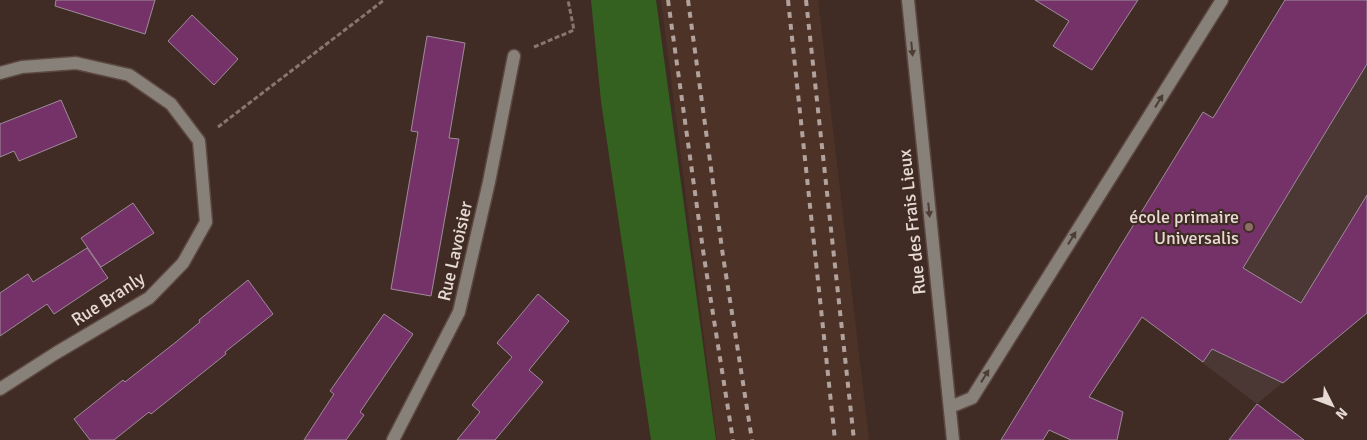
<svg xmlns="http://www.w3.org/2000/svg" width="1367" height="440" viewBox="0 0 1367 440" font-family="Signika,sans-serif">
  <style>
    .built { fill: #4c3227 }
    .education { fill: #4b3733 }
    .green { fill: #346120 }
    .building { fill: #743269; stroke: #9f8b9a }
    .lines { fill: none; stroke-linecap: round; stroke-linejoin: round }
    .minor-casing { stroke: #5b4840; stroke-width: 15 }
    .path { stroke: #87766f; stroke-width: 3; stroke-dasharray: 5 2.5; stroke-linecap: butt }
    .minor { stroke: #888179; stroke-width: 12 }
    .rail { stroke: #b2a29d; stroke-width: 4; stroke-dasharray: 6 6; stroke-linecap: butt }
    .oneway { fill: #4e3d35 }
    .education-dot { fill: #8d6e63; stroke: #402c24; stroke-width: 2 }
    .labels { text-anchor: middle; stroke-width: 4.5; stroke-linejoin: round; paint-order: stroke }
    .poi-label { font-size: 18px; fill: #e7dad5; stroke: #402c24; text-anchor: end }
    .street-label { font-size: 18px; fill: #e7dad5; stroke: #402c24 }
  </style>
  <rect width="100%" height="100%" fill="#402c24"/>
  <!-- built -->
  <path class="built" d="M661 0H818L869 440H717Z"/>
  <!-- education -->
  <path class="education" d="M1285 0H1367V313L1257 404 1142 317 1111 298 1122 278 1107 268 1203 112 1213 118Z"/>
  <!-- green -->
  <path class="green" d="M591 0H656L716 440H651L601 101Z"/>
  <!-- building -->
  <g class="building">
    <path d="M56 0H155L145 34 55 6Z"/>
    <path d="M1035 0H1138L1092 70 1053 46 1069 21Z"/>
    <path d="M1285 0H1367V64L1243 268 1301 303 1367 195V313L1283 383 1212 349 1203 362 1142 317 1089 397 1123 412 1117 440H1071L1049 430 1043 440H1001L1203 112 1213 118Z"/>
    <path d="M192 15 238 59 214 85 168 41Z"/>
    <path d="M427 36 465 43 449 138 459 139 431 296 391 289 418 132 411 131Z"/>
    <path d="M61 100 77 137 19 161 14 151 0 157V124Z"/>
    <path d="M133 203 154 233 101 267 81 238Z"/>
    <path d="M87 248 108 278 54 314 47 304 0 336V293L28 274 33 282Z"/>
    <path d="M248 280 273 314 225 352 226 354 151 414 149 412 114 440H90L74 419 123 380 125 382 176 342 200 322 199 320Z"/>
    <path d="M538 294 569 321 529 370 543 382 495 440H457L480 412 472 405 512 357 497 343Z"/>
    <path d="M384 314 413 334 360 412 364 415 346 440H304L334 394 330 391Z"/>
    <path d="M1257 404 1304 440H1229Z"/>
  </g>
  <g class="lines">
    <!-- minor casing -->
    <g class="minor-casing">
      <g id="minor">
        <path d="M908 0 953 440"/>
        <path d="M0 73 22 67 76 63 129 75 171 104 199 141 206 222 183 263 149 298 56 353 0 389"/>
        <path d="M950 407 972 398 1222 0"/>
        <path d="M393 440 459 312 489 182 514 56"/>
      </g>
    </g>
    <!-- path -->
    <g class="path">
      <path d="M534 47 574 30 568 0"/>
      <path d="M218 127 384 0"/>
    </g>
    <!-- minor -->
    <use href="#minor" class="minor"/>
    <!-- rail -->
    <g class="rail">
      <path d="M668 0 704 257 733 440"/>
      <path d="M688 0 723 256 752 440"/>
      <path d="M788 0 835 440"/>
      <path d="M806 0 854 440"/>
    </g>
  </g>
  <!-- one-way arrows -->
  <defs><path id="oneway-solid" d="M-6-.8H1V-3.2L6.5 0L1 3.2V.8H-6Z" transform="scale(1.25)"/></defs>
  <g class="oneway">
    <use href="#oneway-solid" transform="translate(912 49) rotate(84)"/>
    <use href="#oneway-solid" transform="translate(1159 101) rotate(-58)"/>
    <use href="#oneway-solid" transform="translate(929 210) rotate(84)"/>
    <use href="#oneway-solid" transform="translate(1072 238) rotate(-58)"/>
    <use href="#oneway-solid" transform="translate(985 376) rotate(-58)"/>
  </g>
  <!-- markers -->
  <circle class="education-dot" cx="1249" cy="227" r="5"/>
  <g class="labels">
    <!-- poi labels -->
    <g class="poi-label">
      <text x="1239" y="223">école primaire<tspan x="1239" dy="21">Universalis</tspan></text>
    </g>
    <!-- street labels -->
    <g class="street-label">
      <text transform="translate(912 222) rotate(-96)" y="6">Rue des Frais Lieux</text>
      <text transform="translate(455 251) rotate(-77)" y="6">Rue Lavoisier</text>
      <text transform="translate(108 299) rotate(-33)" y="6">Rue Branly</text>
    </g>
  </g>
  <!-- north arrow -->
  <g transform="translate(1332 405) rotate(132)" stroke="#402c24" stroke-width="4" paint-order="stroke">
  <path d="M0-4L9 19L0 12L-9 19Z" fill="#e7dad5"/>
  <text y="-8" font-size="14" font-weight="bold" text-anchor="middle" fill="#e7dad5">N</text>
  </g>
</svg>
